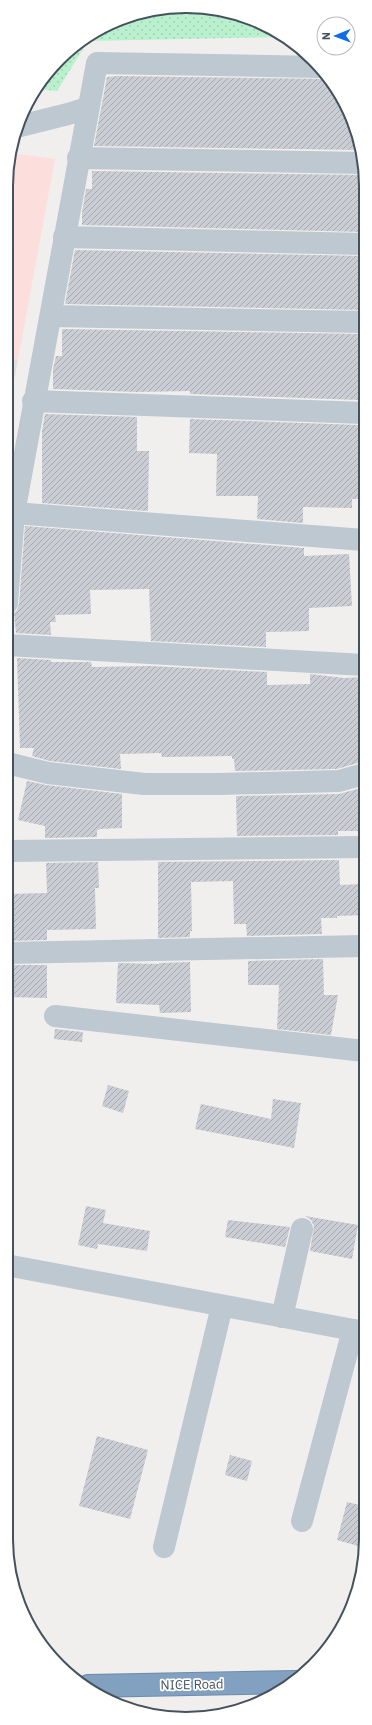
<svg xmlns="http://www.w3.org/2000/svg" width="372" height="1725" viewBox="0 0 372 1725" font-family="'IBM Plex Sans',sans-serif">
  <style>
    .education { fill: #e2dfe0 }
    .medical { fill: #fcdfdc }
    .grass { fill: url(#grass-dots) }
    .building { fill: url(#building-hatch) }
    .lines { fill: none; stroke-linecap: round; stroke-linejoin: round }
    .highway-casing { stroke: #6e8bac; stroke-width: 24 }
    .street { stroke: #bdc8d1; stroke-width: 22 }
    .highway { stroke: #82a0c0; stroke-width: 22 }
    .labels { text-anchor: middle; stroke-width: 3.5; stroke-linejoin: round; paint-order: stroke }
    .street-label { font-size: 13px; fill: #45515c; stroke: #fff }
    .rim { fill: none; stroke: #45515c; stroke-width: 2 }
  </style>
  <defs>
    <pattern id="grass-dots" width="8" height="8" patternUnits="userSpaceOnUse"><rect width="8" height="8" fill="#b9f1cf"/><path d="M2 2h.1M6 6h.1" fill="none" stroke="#a0d0b4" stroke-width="1.8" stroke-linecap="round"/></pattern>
    <pattern id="building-hatch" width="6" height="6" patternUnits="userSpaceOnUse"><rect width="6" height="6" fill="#cacdd3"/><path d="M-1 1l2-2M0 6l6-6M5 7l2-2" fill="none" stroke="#a6a9ae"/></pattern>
  </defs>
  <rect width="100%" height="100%" fill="#f1eeee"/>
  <!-- education -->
  <path class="education" d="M7 357 18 360 7 417Z"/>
  <!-- medical -->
  <path class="medical" d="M11 153 55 159 18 360 7 357 8 162Z"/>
  <!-- grass -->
  <path class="grass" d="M210 8 266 25 282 37 88 41 57 91 36 89 77 43 140 12Z"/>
  <!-- building -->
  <g class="building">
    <path d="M118 76 328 79 348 107 361 150 94 146 107 77Z"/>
    <path d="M92 171 361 175 360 196H364V232L82 225V213L86 189H92Z"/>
    <path d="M75 250 364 256V310L65 304Z"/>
    <path d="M62 329 364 334V393H359V400L190 394V391L137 392 53 389V369L56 356H62Z"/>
    <path d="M45 414 137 417V451H149L148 511 42 503V431Z"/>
    <path d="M190 419 358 425V460H364V499H352V508L303 507V523L257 519 258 496H216L217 454 189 453Z"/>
    <path d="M25 526 304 548V556L349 554 352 606 309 608V631L266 632V647L151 641 149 589 90 590 91 614 55 615 56 622H50L51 635 16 633 14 613 17 610 19 604Z"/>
    <path d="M17 658 51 660V662H91L92 667 151 666 267 672V685L310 684V674L344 678 364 677V754H361V762L337 769 235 771 234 759H232V756L162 757 161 753 120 754 121 769 50 761 32 756 34 748H20Z"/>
    <path d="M27 781 46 785 122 794V828L99 829 100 830H97V837L45 838V826L18 820Z"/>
    <path d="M361 788 364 831H338V835L237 836 236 796 339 794Z"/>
    <path d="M339 860 340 885 364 884V915L337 916V918H321L322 934 247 936 246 924H234L233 881 191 882 192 931H190V937L158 938V862Z"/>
    <path d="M98 862 99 888H95L96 929 47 930V940L7 941V894L47 893 46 863Z"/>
    <path d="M323 959 324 995H338L331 1035 277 1029 279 985H248V961Z"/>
    <path d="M190 962 191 1012 160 1013 159 1005 116 1003 118 963 159 964V963Z"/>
    <path d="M7 965H47V998L7 997Z"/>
    <path d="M55 1029 83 1032 82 1042 54 1039Z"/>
    <path d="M108 1085 129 1091 123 1113 102 1106Z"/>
    <path d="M273 1099 301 1103 294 1148 195 1129 201 1104 271 1119Z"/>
    <path d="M86 1206 106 1210 103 1223 150 1231 147 1251 98 1244 97 1249 78 1245Z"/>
    <path d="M305 1216 358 1225 352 1259 310 1251 314 1226 311 1220Z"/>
    <path d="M228 1220 290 1227 285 1247 225 1237Z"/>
    <path d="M97 1436 148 1450 130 1519 79 1506Z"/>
    <path d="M230 1455 252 1461 247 1481 225 1475Z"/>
    <path d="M347 1502 364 1506V1524L358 1546 337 1540Z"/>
  </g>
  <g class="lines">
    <!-- highway casing -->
    <g class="highway-casing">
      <path id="highway" d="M88 1686 296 1682"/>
    </g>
    <!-- street -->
    <g class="street">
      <path d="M20 126 68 114 87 108"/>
      <path d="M78 158 364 163"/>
      <path d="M64 237 364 244"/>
      <path d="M51 316 364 322"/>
      <path d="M33 401 364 413"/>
      <path d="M14 513 364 540"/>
      <path d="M7 603 14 513 97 63 319 67"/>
      <path d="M7 645 364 665"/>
      <path d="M7 763 48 773 144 784H220L339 781 364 774"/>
      <path d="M7 851 364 847"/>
      <path d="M7 953 364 946"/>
      <path d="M55 1016 364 1051"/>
      <path d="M6 1265 364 1332"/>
      <path d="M282 1317 302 1229"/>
      <path d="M302 1521 353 1330"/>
      <path d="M164 1547 222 1306"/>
    </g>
    <!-- highway -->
    <use href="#highway" class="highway"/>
  </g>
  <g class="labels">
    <!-- street labels -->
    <g class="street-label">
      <text transform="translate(192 1684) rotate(-1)" y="5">NICE Road</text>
    </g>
  </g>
  <!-- crop -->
  <path d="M0 0H372V1725H0ZM186 13H186A173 173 0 0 1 359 186V1539A173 173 0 0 1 186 1712H186A173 173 0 0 1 13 1539V186A173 173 0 0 1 186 13Z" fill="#fff" fill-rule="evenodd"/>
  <path class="rim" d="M186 13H186A173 173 0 0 1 359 186V1539A173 173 0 0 1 186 1712H186A173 173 0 0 1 13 1539V186A173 173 0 0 1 186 13Z"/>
  <!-- north arrow -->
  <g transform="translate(336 36) rotate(269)"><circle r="19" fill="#ffffff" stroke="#b5b9be"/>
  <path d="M0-3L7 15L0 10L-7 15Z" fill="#0e6eea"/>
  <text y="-6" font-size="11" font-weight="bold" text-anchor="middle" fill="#45515c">N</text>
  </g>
</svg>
